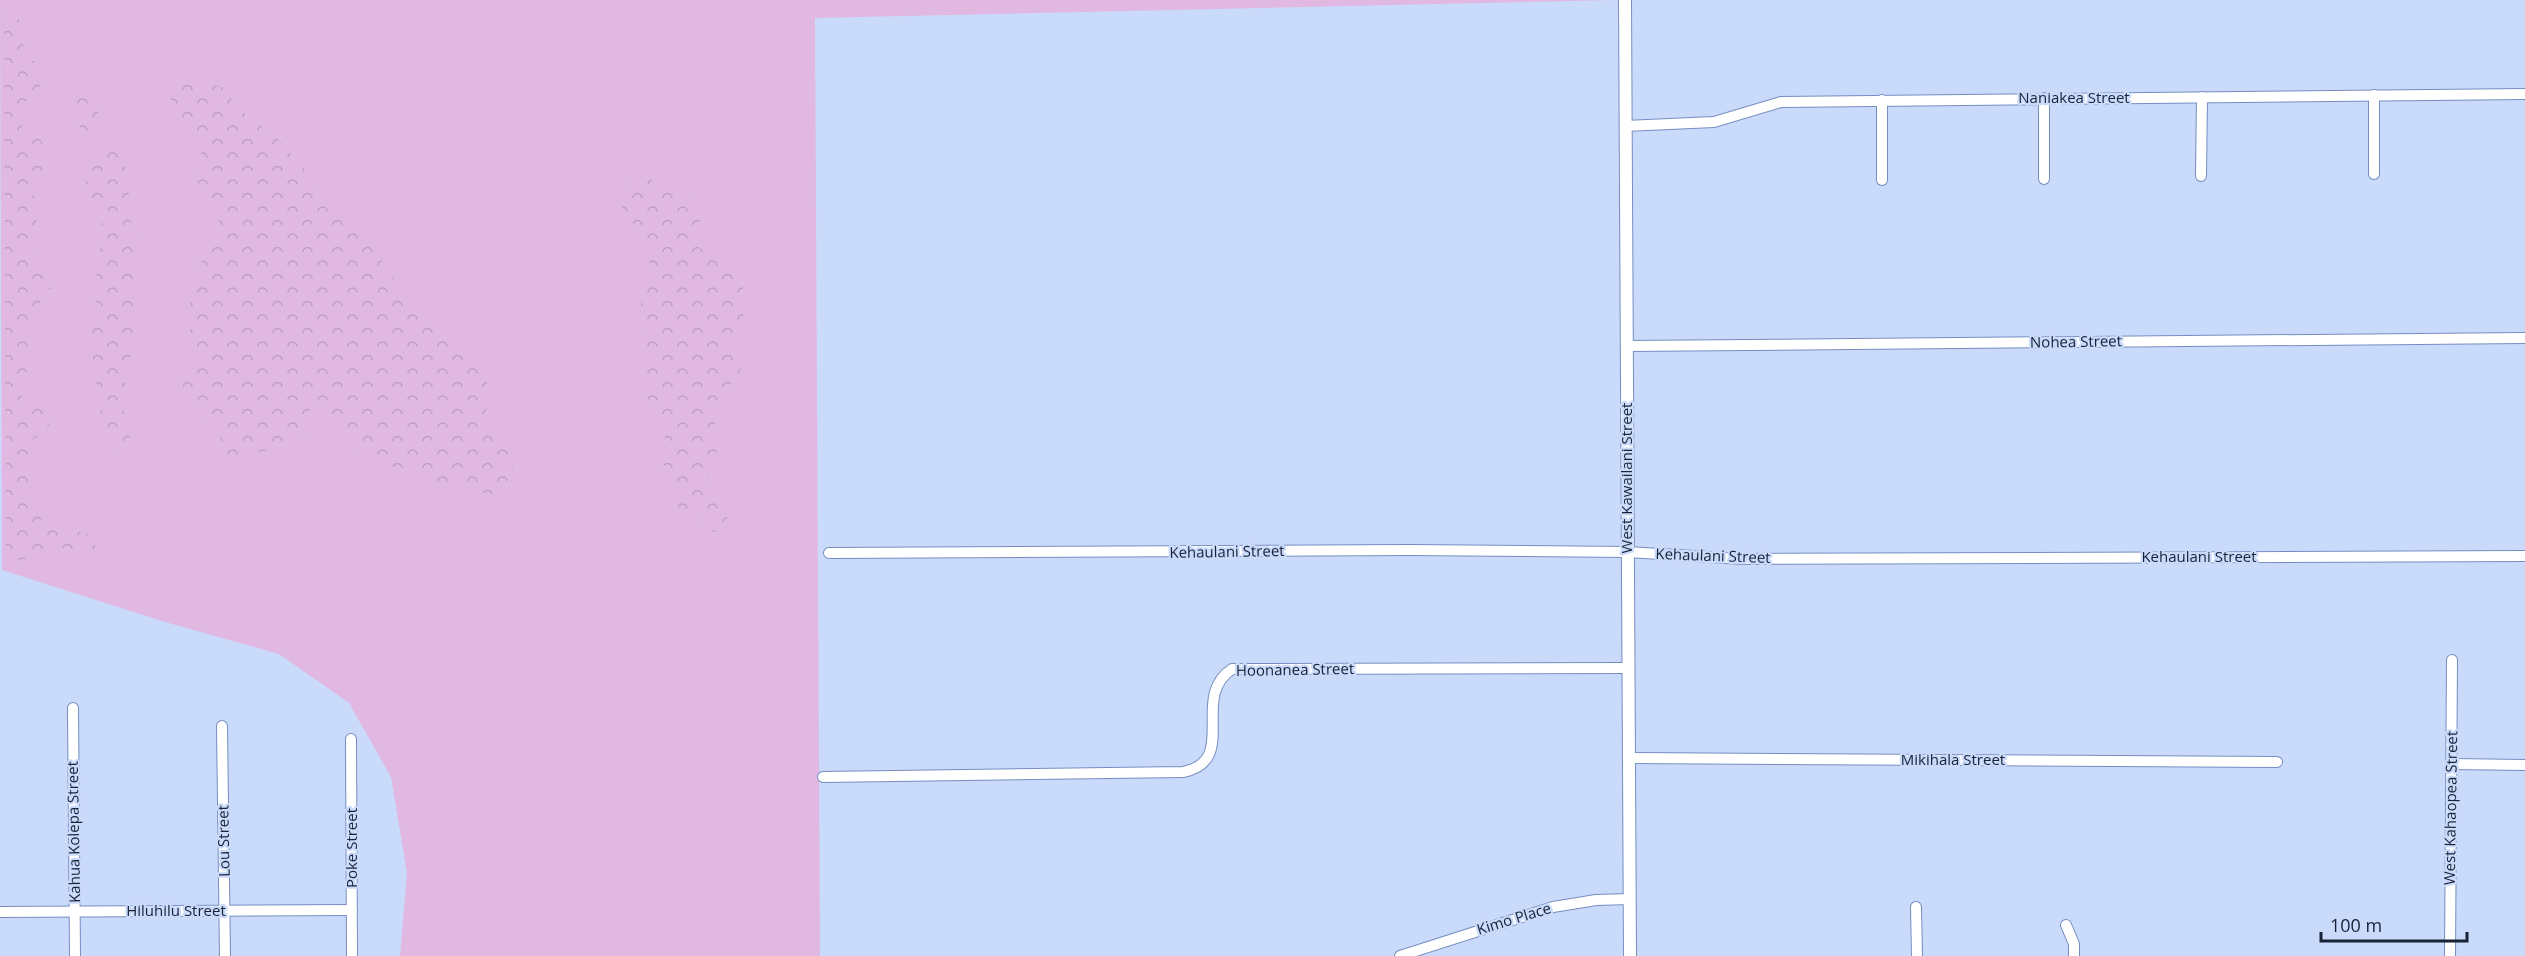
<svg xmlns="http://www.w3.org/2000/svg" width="2525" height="956" viewBox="0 0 2525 956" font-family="'Open Sans',sans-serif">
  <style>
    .green { fill: #e0b8e2 }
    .forest { fill: url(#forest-crowns) }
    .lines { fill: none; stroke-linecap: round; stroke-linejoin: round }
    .minor-casing { stroke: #758ec1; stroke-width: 12 }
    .tertiary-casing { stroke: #758ec1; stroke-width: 14 }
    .minor { stroke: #fff; stroke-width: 10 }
    .tertiary { stroke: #fff; stroke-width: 12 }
    .labels { text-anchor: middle; stroke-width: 4.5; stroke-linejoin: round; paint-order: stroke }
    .street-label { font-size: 15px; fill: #192237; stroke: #cadafb }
  </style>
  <defs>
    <pattern id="forest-crowns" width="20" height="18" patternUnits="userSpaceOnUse" patternTransform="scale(1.5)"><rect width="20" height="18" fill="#e0b8e2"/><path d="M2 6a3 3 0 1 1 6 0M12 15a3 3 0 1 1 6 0" fill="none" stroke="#c09ec2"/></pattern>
  </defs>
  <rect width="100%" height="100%" fill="#cadafb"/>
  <!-- green -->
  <path class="green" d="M0 0H1614L815 18 820 956H400L407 873 391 777 349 703 279 654 165 622 2 570Z"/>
  <!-- forest -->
  <g class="forest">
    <path d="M17 18 30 29 31 42 22 46 23 58 46 65 44 82 24 103 22 133 34 130C50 147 49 171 30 185L28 193H33C39 213 37 229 29 247L52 277 51 289 42 288 39 293 41 302 32 310 30 338 26 342 29 349 24 356 30 366C22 380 19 390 24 407L56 406 47 430 26 444 31 458 24 471 30 481 28 496 42 510 41 525 48 529 61 524C71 532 83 531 95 537V549L90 558 65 547 53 553 6 563 4 24Z"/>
    <path d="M198 78 223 88 246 115 278 139 366 240 415 307 482 368 491 393 480 432 487 430C506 441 511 451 514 473L496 494 473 492 466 478 451 484 426 480 410 469 388 466 376 455 346 447 348 433 339 429 333 418H321L314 406 309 407 314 428 304 437 286 439 267 451 250 453 238 461 230 455 208 453 205 445 221 438 180 396 185 378 196 370 197 347 190 341V303L199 285 196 267 211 252V229L226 213 190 175 205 146 188 133 170 98 176 89Z"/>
    <path d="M85 86C97 96 99 113 98 128L86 133C72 120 70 111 74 93Z"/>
    <path d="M115 134 130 182 127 212 140 244 132 283 136 328 122 402 131 444 123 455 110 447 100 410 90 336 97 292 96 266 101 253 96 229 109 215 106 205 94 212 84 176 93 157Z"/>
    <path d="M648 171 654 188 674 189 691 195 700 215 699 248 721 256 740 268C745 295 747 319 736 344L744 365 726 392 718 398 715 425 717 446 715 467 704 487H720L728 521 714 533 701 518 702 507 691 515 678 511V489L668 477 661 458 666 431 672 421 655 417 646 395 645 373 663 358 647 351C635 313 642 293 651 255L643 250 632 220 615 199 628 182Z"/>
  </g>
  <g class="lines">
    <!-- minor casing -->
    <g class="minor-casing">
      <g id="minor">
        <path d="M2374 95V174"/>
        <path d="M2044 98V179"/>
        <path d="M1625 126 1714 122 1781 102 2525 94"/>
        <path d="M2201 176 2202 97"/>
        <path d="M1882 180V100"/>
        <path d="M1626 346 2525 338"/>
        <path d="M829 553 1409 550 1627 552 1743 559 2525 556"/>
        <path d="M73 708 75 956"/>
        <path d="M222 726 225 956"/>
        <path d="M351 739 352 956"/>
        <path d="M1630 758 2277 762"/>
        <path d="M2452 764 2525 765"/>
        <path d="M823 777 1183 772C1240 761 1189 697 1232 669L1627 668"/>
        <path d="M1916 907 1917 956"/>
        <path d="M0 912 352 910"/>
        <path d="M2066 925 2074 944V956"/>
        <path d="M1400 956 1553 907 1596 900 1630 899"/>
        <path d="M2450 956 2452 660"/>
      </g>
    </g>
    <!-- tertiary casing -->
    <g class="tertiary-casing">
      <path id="tertiary" d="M1625 0 1630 956"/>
    </g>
    <!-- minor -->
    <use href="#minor" class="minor"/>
    <!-- tertiary -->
    <use href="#tertiary" class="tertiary"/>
  </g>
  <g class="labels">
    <!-- street labels -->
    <g class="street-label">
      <text x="2074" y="103">Naniakea Street</text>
      <text transform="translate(2076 342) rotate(-1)" y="5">Nohea Street</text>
      <text transform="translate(1627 478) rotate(-90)" y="5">West Kawailani Street</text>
      <text transform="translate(1227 552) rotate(-1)" y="5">Kehaulani Street</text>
      <text transform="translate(1713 556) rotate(2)" y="5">Kehaulani Street</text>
      <text x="2199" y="562">Kehaulani Street</text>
      <text transform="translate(1295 670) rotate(-1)" y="5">Hoonanea Street</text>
      <text x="1953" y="765">Mikihala Street</text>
      <text transform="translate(2451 808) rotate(-89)" y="5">West Kahaopea Street</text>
      <text transform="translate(74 832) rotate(-91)" y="5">Kahua Kolepa Street</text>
      <text transform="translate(224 841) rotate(-91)" y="5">Lou Street</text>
      <text transform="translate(352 848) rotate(-90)" y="5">Poke Street</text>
      <text x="176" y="916">Hiluhilu Street</text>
      <text transform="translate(1514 919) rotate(-17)" y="5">Kimo Place</text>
    </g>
  </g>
  <!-- scale -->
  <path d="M2321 932v9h146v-9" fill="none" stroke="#192237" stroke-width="3"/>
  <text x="2330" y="932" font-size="18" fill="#192237" stroke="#cadafb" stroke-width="4.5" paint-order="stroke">100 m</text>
</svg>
